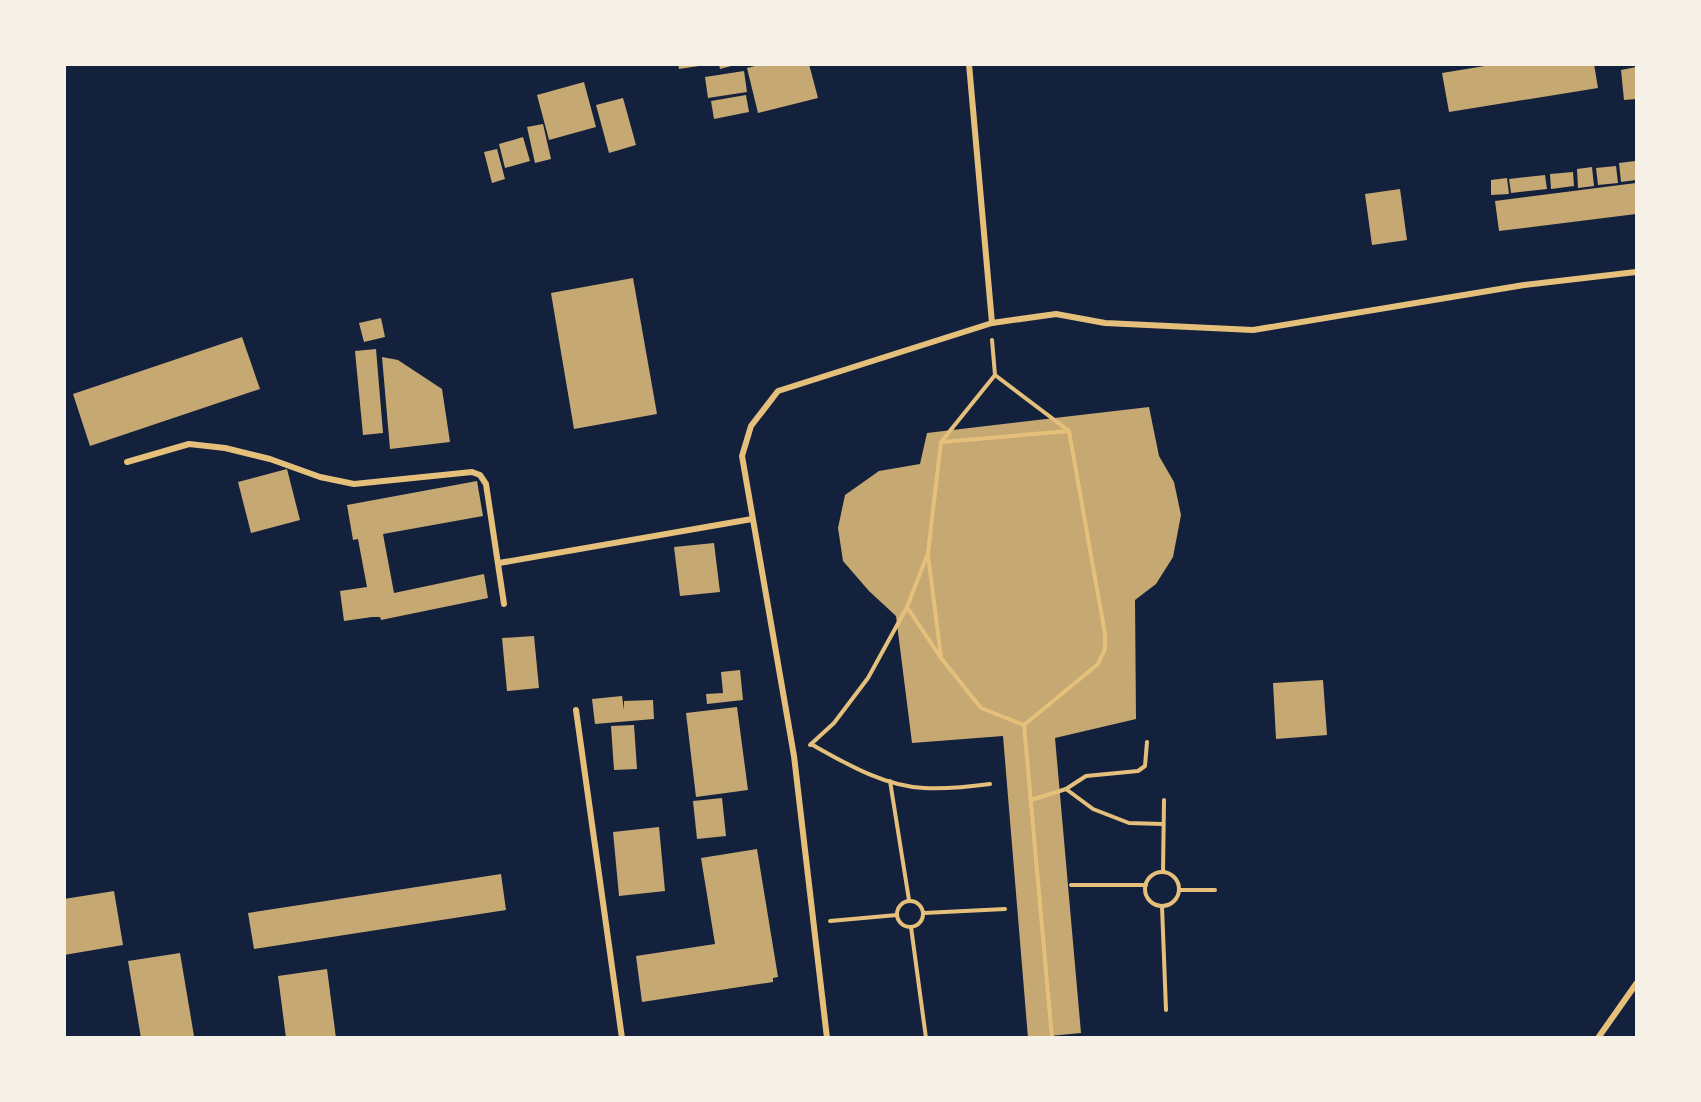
<svg xmlns="http://www.w3.org/2000/svg" width="1701" height="1102" viewBox="0 0 1701 1102" font-family="'Alegreya Sans',sans-serif">
  <style>
    .building { fill: #c6a872 }
    .lines { fill: none; stroke-linecap: round; stroke-linejoin: round }
    .path { stroke: #e5c07b; stroke-width: 4 }
    .minor { stroke: #e5c07b; stroke-width: 6 }
  </style>
  <rect width="100%" height="100%" fill="#14213d"/>
  <!-- building -->
  <g class="building">
    <path d="M678 64H698L699 66 679 69Z"/>
    <path d="M719 64H735V65L720 69Z"/>
    <path d="M763 64H809L818 98 758 113 747 68Z"/>
    <path d="M1497 64H1594L1598 88 1449 112 1442 73Z"/>
    <path d="M1636 67V99L1624 100 1621 70Z"/>
    <path d="M744 71 747 92 708 98 705 77Z"/>
    <path d="M584 82 596 127 549 140 537 95Z"/>
    <path d="M746 95 749 112 714 119 711 101Z"/>
    <path d="M623 98 636 145 609 153 596 105Z"/>
    <path d="M543 124 551 159 535 163 527 127Z"/>
    <path d="M523 137 530 161 505 168 499 144Z"/>
    <path d="M497 149 505 179 492 183 484 152Z"/>
    <path d="M1635 161 1636 180 1621 182 1619 163Z"/>
    <path d="M1616 166 1618 183 1598 185 1596 168Z"/>
    <path d="M1592 167 1594 186 1578 188 1577 169Z"/>
    <path d="M1573 172 1574 186 1551 189 1550 174Z"/>
    <path d="M1545 175 1547 189 1511 193 1509 179Z"/>
    <path d="M1507 178 1509 194 1491 195V180Z"/>
    <path d="M1636 183V214L1499 231 1495 201Z"/>
    <path d="M1400 189 1407 240 1372 245 1365 194Z"/>
    <path d="M633 278 657 414 574 429 551 293Z"/>
    <path d="M381 318 385 337 364 342 359 323Z"/>
    <path d="M242 337 260 389 90 446 73 394Z"/>
    <path d="M376 349 383 433 363 435 355 351Z"/>
    <path d="M382 357 398 360 442 389 450 442 390 449Z"/>
    <path d="M1149 407 1159 456 1174 482 1181 515 1173 557 1156 584 1135 600 1136 719 1055 738 1081 1033 1028 1038 1003 736 912 743 896 616 869 591 843 561 838 528 845 495 879 471 920 464 927 433Z"/>
    <path d="M287 469 300 520 251 533 238 482Z"/>
    <path d="M477 481 483 516 383 534 394 593 484 574 488 598 381 620 380 617H372L344 621 340 591 367 587 358 539 353 540 347 505Z"/>
    <path d="M714 543 720 592 680 596 674 547Z"/>
    <path d="M534 636 539 688 507 691 502 638Z"/>
    <path d="M740 670 743 700 707 704 706 694 723 693 721 672Z"/>
    <path d="M1323 680 1327 735 1276 739 1273 683Z"/>
    <path d="M622 696 624 710V701L653 700 654 719 595 724 592 699Z"/>
    <path d="M737 707 748 790 696 797 686 713Z"/>
    <path d="M634 725 637 769 614 770 611 726Z"/>
    <path d="M722 798 726 836 697 839 693 801Z"/>
    <path d="M659 827 665 891 619 896 613 832Z"/>
    <path d="M757 849 778 977 773 978V982L642 1002 636 956 715 944 701 858Z"/>
    <path d="M501 874 506 910 254 949 248 913Z"/>
    <path d="M114 891 123 945 64 955V899Z"/>
    <path d="M180 953 194 1036 141 1038 128 961Z"/>
    <path d="M327 969 336 1038H286L278 976Z"/>
  </g>
  <g class="lines">
    <!-- path -->
    <g class="path">
      <path d="M992 340 995 375 1069 431 1105 634V649L1098 664 1024 725"/>
      <path d="M995 375 941 442 928 553 907 607 941 658 981 708 1024 725 1052 1038"/>
      <path d="M942 442 1069 431"/>
      <path d="M928 555 941 657"/>
      <path d="M811 744C845 763 883 786 924 788 946 789 968 787 990 784"/>
      <path d="M810 745 834 723 868 678 907 607"/>
      <path d="M890 781 909 900"/>
      <path d="M1066 789 1093 809 1129 823 1163 824"/>
      <path d="M1031 800 1066 789 1086 776 1138 771 1145 766 1147 742"/>
      <circle cx="1162" cy="889" r="17"/>
      <path d="M1163 872 1164 800"/>
      <path d="M1071 885H1146"/>
      <path d="M1180 890H1215"/>
      <circle cx="910" cy="914" r="13"/>
      <path d="M1162 906 1166 1010"/>
      <path d="M924 913 1005 909"/>
      <path d="M830 921 897 915"/>
      <path d="M911 927 926 1038"/>
    </g>
    <!-- minor -->
    <g class="minor">
      <path d="M969 64 992 323"/>
      <path d="M127 462 189 444 225 448 270 459 320 477 354 484 472 472 480 475 486 484 504 604"/>
      <path d="M499 563 752 519"/>
      <path d="M576 710 622 1038"/>
      <path d="M827 1038 794 756 742 456 751 426 778 391 992 323 1056 314 1105 323 1253 330 1524 285 1636 272"/>
      <path d="M1598 1038 1636 984"/>
    </g>
  </g>
  <!-- border -->
  <rect width="1701" height="1102" fill="none" stroke="#f6f1e7" stroke-width="132"/>
</svg>
